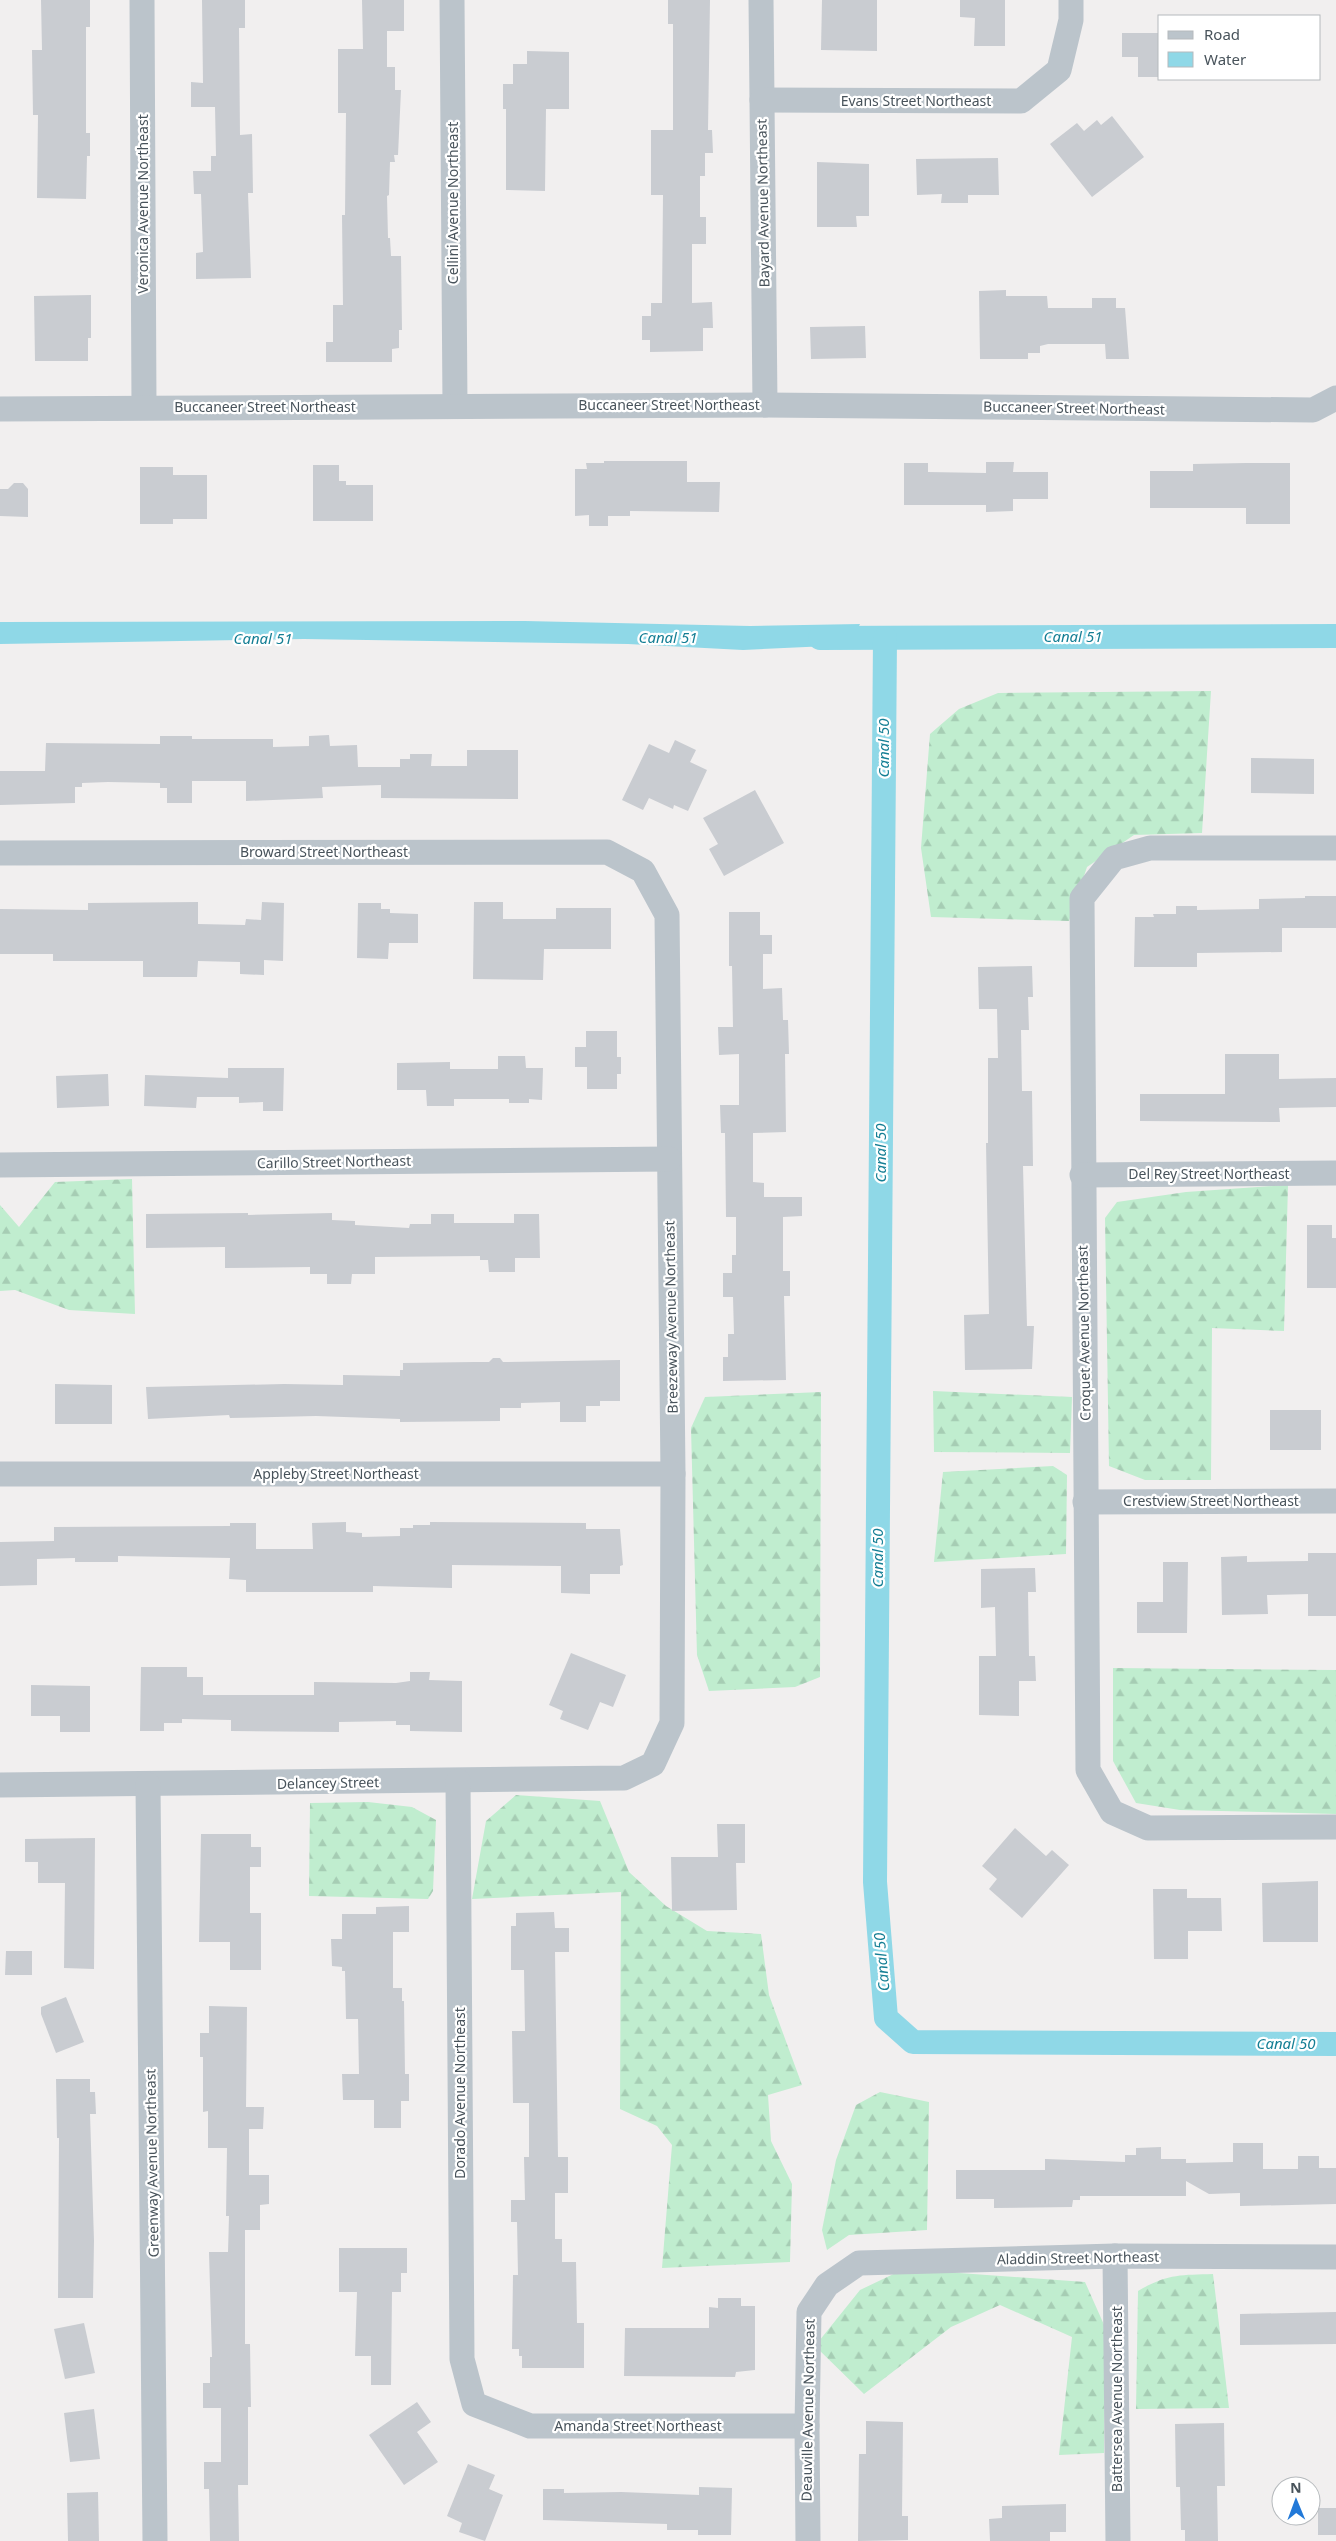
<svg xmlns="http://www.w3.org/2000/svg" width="1336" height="2541" viewBox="0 0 1336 2541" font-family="'Noto Sans',sans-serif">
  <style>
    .forest { fill: url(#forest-firs) }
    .water { fill: #8fd8e7 }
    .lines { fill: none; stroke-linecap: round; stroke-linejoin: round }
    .canal { stroke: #8fd8e7; stroke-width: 24 }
    .building { fill: #c9ccd1 }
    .street { stroke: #bbc4cb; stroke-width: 25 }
    .labels { text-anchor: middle; stroke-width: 4.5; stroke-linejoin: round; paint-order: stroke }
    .street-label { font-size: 14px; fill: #48535b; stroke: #fff }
    .water-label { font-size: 15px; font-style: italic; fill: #147e94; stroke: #fff }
  </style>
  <defs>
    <pattern id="forest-firs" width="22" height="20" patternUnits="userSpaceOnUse" patternTransform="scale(1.25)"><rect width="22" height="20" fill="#c0edcf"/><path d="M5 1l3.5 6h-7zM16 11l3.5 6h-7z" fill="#a6cdb4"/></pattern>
  </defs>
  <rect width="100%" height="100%" fill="#f1efef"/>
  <!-- forest -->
  <g class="forest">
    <path d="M1211 691 1202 833 1134 835 1087 867 1069 921 931 917 921 848 930 734 959 709 998 693Z"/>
    <path d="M132 1179 135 1314 69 1310 15 1290 0 1291V1205L19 1227 55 1182Z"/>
    <path d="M1288 1185 1284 1331 1212 1328 1211 1480H1145L1109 1466 1105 1218 1117 1202 1186 1192Z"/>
    <path d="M933 1391 1072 1397 1070 1453 934 1452Z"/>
    <path d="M821 1392 820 1677 795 1687 709 1691 697 1655 691 1428 705 1397Z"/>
    <path d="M1053 1466 1067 1475 1066 1554 934 1562 943 1472Z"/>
    <path d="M1113 1668 1336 1670V1814L1180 1810 1136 1803 1113 1761Z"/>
    <path d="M516 1795 600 1801 629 1872 666 1906 707 1931 761 1934 769 1995 802 2085 768 2095 771 2141 792 2184 790 2262 662 2268 672 2145 657 2126 620 2109 621 1892 472 1899 486 1821Z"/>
    <path d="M368 1802 412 1807 436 1820 433 1891 428 1899 309 1896 310 1803Z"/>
    <path d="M880 2092 929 2102 927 2230 849 2235 827 2250 822 2230 836 2160 856 2105Z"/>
    <path d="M904 2269 1085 2282 1105 2327 1104 2453 1059 2455 1072 2337 1000 2305 951 2327 864 2394 815 2346 860 2290Z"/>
    <path d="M1213 2274 1229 2408 1136 2409 1138 2291C1167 2274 1180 2275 1213 2274Z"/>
  </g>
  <!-- water -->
  <path class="water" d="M525 621 750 626 860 624 850 645 743 650 628 644 304 639 0 644V622Z"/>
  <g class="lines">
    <!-- canal -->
    <g class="canal">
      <path d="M820 638 1336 636"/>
      <path d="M885 638 875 1882 886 2018 913 2042 1336 2044"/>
    </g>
  </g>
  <!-- building -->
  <g class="building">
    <path d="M41 0H90V27H86V133H90V156H87L86 199 37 198 38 115H33L32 50H42Z"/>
    <path d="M202 0H245V28H239L240 135 252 134 253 193H248L251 278 196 279V253L203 252 201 194H194L193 171H211V156H216L215 107H191V82L203 83Z"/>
    <path d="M362 0H404V31H387V67H395V90H401L398 155H394L395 162H390L389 195 387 196 388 238H390L391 256H401L402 330H399V348L392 349V362H326V342H333V305H343L342 215H345L346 113H338V49H363Z"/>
    <path d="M668 0H710L708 130H712L713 153H705V176H700V217H706V244H692V303L712 302 713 328H703V351L650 352V340H642V316H651V303H662L663 195H651V130H673V24H668Z"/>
    <path d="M822 0H877V51L821 50Z"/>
    <path d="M960 0H1005V46H974L975 18 960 17Z"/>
    <path d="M1122 33H1160V77H1138V57H1122Z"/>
    <path d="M527 51 569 52V109H546L545 191 506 190V109H503V84H513V64H527Z"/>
    <path d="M1112 116 1144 157 1092 197 1050 144 1077 123 1084 131 1097 120 1101 125Z"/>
    <path d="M998 158 999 195H968V203H941L942 194 917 195 916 159Z"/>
    <path d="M817 162 869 164V216H856L857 227H817Z"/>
    <path d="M1006 290V296H1047L1048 308H1092V298H1116V308H1125L1129 359H1106L1105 344H1048L1040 346V353H1028V359H980L979 291Z"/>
    <path d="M91 295V338H88V361H35L34 296Z"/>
    <path d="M865 326 866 358 811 359 810 327Z"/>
    <path d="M604 461H687V482H720L719 512 630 511V516H608V526H589V515L575 516V469H587L586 463H604Z"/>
    <path d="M986 462H1014L1013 472H1048V499H1013V511L986 512V505H904V463H928V472L986 473Z"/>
    <path d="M1246 463H1290V524H1246V508H1150V471H1193V464Z"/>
    <path d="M313 465H339V481H346V485H373V521H313Z"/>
    <path d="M140 467H173V475H207V519H173V524H140Z"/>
    <path d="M14 483H23L28 489V517L0 516V489H8Z"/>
    <path d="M329 735 330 746 357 745 358 767H400V759H410V754H432L431 766H467V750H518V799L381 798V785L322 787 323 798 246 801V781H192V803H167V788H160V783L108 782 82 783V787H75V803L0 805V771H45L46 743 160 744V736H192V739H273V747L309 746V736Z"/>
    <path d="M675 740 696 750 690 762 707 770 688 811 674 805 673 809 649 798 643 810 622 800 649 744 669 753Z"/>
    <path d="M1251 758 1314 759V794L1251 793Z"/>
    <path d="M755 790 784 843 724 876 709 849 718 844 703 818Z"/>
    <path d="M1305 896H1336V928H1282V952L1197 953V967H1134L1135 917H1154L1153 914H1176V906H1197V910L1259 909V899L1305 898Z"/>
    <path d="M198 902V924L245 925 246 919 261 920 262 902 284 903 283 961 264 960V975L240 974V962L198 961 197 977H143V961H53V954H0V909L88 910V903Z"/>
    <path d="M474 902H503V919H556V908H611V949H544L543 980 473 979Z"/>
    <path d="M358 903H381V909H390V913L418 914V943H389L388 959 357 958Z"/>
    <path d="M729 912H760V935H772V954H763V989L782 988 783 1020H788L789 1054H785L786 1132 753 1133V1182L764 1183V1197H802V1216L783 1217V1271H790V1296H784L786 1380 723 1381V1357H728V1334H734L733 1297H723V1273H732V1255H736V1217H726L725 1133H721L720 1105H739V1054L719 1055 718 1027H733L732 966H729Z"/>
    <path d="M1032 966 1033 997H1028L1029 1030H1021L1022 1091H1032L1033 1166H1023L1027 1326H1034L1032 1369 965 1370 964 1315 989 1314 986 1143H988V1058H998L997 1009H979L978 967Z"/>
    <path d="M586 1031H617V1057H621V1074H617V1089H587V1067H575V1047H586Z"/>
    <path d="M1225 1054H1279V1079L1336 1078V1107L1279 1108 1280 1122 1140 1121V1094H1225Z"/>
    <path d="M498 1056H525L526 1068H543L542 1100 529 1099V1103H509V1099H454V1106H427L426 1090H397V1063L450 1062V1069H498Z"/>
    <path d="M228 1068H284L283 1111H263V1102L239 1103V1097H197L196 1108 144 1106 145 1075 228 1078Z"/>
    <path d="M108 1074 109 1106 57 1108 56 1076Z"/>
    <path d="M248 1213V1215L332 1213V1220L355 1221V1225L409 1228 410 1224H431V1214H454V1223H514V1214H539L540 1258H515V1272H489L488 1260H480V1256L375 1257V1274H352L351 1284H327V1274H310V1267L225 1268V1247L146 1248V1214Z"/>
    <path d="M1307 1225H1332V1238H1336V1288H1307Z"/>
    <path d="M493 1358H500L503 1362 620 1360V1401H600V1406H586V1422H560V1402L521 1403V1408H500V1421L400 1422V1419L316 1416 230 1418 229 1415 148 1419 146 1387 284 1384 343 1385V1375L400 1376V1370H403V1363L474 1362H489Z"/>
    <path d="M55 1384 112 1385V1424H55Z"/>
    <rect x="1270" y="1410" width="51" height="40"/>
    <path d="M346 1522V1532L362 1533V1537L400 1536V1528H413V1525H430V1522L586 1523V1529H620L623 1565 620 1566V1574H590V1594L561 1593V1566L452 1565V1588L373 1586V1592H246V1580L229 1579 230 1558 118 1556V1562H75V1558L37 1559V1585L0 1586V1542L54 1541V1527L230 1526V1523H256V1549H313L312 1523Z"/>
    <path d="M1308 1553H1336V1616H1308V1594L1267 1595 1268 1614 1222 1615 1221 1557 1247 1556V1562L1308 1561Z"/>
    <path d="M1163 1562H1188L1187 1633H1137V1602H1163Z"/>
    <path d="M1035 1568 1036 1592H1028L1029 1656H1035L1036 1681H1019V1716L979 1715V1656H996L995 1607 981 1608V1569Z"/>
    <path d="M571 1653 626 1675 613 1707 600 1702 588 1730 560 1719 563 1711 549 1705Z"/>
    <path d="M141 1667H187V1677H203V1695H314V1682L396 1683 410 1681V1672H430L429 1680 462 1681V1732L410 1731V1725H396V1721L339 1722V1732L231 1731V1720L182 1719V1723H164V1731H140Z"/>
    <path d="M31 1685 90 1686V1732H60V1716H31Z"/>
    <path d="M717 1824H745V1863H736L737 1910 672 1911 671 1857H718Z"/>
    <path d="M1015 1828 1046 1856 1052 1850 1069 1865 1022 1918 989 1889 997 1879 982 1866Z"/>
    <path d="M201 1834H251V1847H261V1867H250V1913H261V1970H230V1942H199Z"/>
    <path d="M95 1838 94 1969 64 1968 65 1883H38V1862H25V1839Z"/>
    <path d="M1318 1881V1942H1263L1262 1883Z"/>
    <path d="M1153 1889H1187V1898H1221L1222 1931H1188V1959H1154Z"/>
    <path d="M409 1906V1932H393V1988H402V2001H404L405 2074H409V2101H401V2128H374V2100H343L342 2074H359L358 2019H346L345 1971H342V1967L332 1966 331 1939H342V1914H376V1907Z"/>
    <path d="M554 1912 555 1928H569V1952H555L558 2157H568V2193H555V2239H562V2262H576L577 2323H584V2368H522V2356H519V2349H512L513 2275H518L517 2222H511V2200H525L524 2157H529V2103H513L512 2031H525L524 1970H511V1926H516V1913Z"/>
    <path d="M6 1951H32V1975H5Z"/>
    <path d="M66 1997 84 2042 56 2053 41 2014V2007Z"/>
    <path d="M209 2006 247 2007 246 2107H264L263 2129H249V2175H269V2204L260 2205V2230H245V2344H250L251 2407H248V2485H238L239 2541H210L209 2489H204V2462H221V2408H203V2383H210V2357H212L209 2252H228L229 2216H226L227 2148H208V2111L203 2112V2057H200V2033H209Z"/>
    <path d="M56 2079H90V2092H95L96 2114H90L94 2241 93 2298H58L59 2138H57Z"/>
    <path d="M1233 2143H1263V2169H1298V2156H1319V2168H1336V2204L1240 2206V2193L1209 2194 1186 2181V2196H1080V2200H1073L1072 2207 994 2208V2199H956V2170H1045V2159L1125 2162V2155H1136V2148L1161 2147V2159H1186V2163L1233 2162Z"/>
    <path d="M339 2248H407V2273H401V2292H392L391 2385H371V2356H355L357 2292H339Z"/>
    <path d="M718 2298H741V2306H755V2370L736 2372 735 2377 624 2376 625 2328H709V2307L718 2308Z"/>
    <path d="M1336 2312V2344L1240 2345V2314Z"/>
    <path d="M84 2323 95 2373 65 2379 54 2329Z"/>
    <path d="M417 2402 431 2422 417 2432 438 2462 404 2485 369 2435Z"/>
    <path d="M94 2409 100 2459 70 2462 64 2413Z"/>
    <path d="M866 2421 903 2422 902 2516H908V2540L858 2541 859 2454H866Z"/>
    <path d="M1224 2423 1225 2486H1217L1218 2541H1185V2530H1181L1180 2487H1176L1175 2424Z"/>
    <path d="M468 2464 495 2475 489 2489 503 2495 485 2541 459 2532 462 2523 447 2516Z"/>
    <path d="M699 2487 732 2488 731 2535H698V2530H667V2524L543 2520V2489H564V2493L621 2492 699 2495Z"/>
    <path d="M98 2492 99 2541H68L67 2493Z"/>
    <path d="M1066 2504V2532H1050V2541H990L989 2519 1002 2518V2506Z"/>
    <rect x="1318" y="2508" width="18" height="27"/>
  </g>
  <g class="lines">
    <!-- street -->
    <g class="street">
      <path d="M142 0 144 407"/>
      <path d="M452 0 455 406"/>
      <path d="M761 0 765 405"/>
      <path d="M762 100 1021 101 1059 70 1071 20V0"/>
      <path d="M0 409 765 405 1313 410 1336 398"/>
      <path d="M1336 848H1150L1114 858 1082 898 1088 1770 1112 1812 1148 1828 1336 1827"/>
      <path d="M0 853 607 852 643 871 667 915 673 1474 672 1723 653 1764 624 1778 0 1785"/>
      <path d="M0 1165 669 1159"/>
      <path d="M1082 1175 1336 1173"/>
      <path d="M0 1474H673"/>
      <path d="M1085 1502 1336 1501"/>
      <path d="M458 1781 462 2359 474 2404 530 2426H807"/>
      <path d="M148 1785 155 2541"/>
      <path d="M1115 2256 1118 2541"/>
      <path d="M808 2541 807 2426 809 2312 827 2285 859 2263 1115 2256 1336 2257"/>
    </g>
  </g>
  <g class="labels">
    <!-- street labels -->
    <g class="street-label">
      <text x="916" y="106">Evans Street Northeast</text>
      <text transform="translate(453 203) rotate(-90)" y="5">Cellini Avenue Northeast</text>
      <text transform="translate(763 203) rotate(-91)" y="5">Bayard Avenue Northeast</text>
      <text transform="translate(143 204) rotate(-90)" y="5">Veronica Avenue Northeast</text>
      <text x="669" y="410">Buccaneer Street Northeast</text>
      <text x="265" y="412">Buccaneer Street Northeast</text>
      <text transform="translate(1074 408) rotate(1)" y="5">Buccaneer Street Northeast</text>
      <text x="324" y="857">Broward Street Northeast</text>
      <text transform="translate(334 1162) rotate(-1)" y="5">Carillo Street Northeast</text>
      <text x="1209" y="1179">Del Rey Street Northeast</text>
      <text transform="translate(671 1317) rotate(-91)" y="5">Breezeway Avenue Northeast</text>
      <text transform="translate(1084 1333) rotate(-91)" y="5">Croquet Avenue Northeast</text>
      <text x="336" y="1479">Appleby Street Northeast</text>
      <text x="1211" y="1506">Crestview Street Northeast</text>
      <text transform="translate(328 1783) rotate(-1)" y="5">Delancey Street</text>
      <text transform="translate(460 2093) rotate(-90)" y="5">Dorado Avenue Northeast</text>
      <text transform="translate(152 2163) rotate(-91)" y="5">Greenway Avenue Northeast</text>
      <text transform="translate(1078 2258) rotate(-1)" y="5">Aladdin Street Northeast</text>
      <text transform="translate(1117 2399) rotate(-90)" y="5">Battersea Avenue Northeast</text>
      <text transform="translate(808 2410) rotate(-89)" y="5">Deauville Avenue Northeast</text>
      <text x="638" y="2431">Amanda Street Northeast</text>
    </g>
    <!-- water labels -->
    <g class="water-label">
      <text x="1073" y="642">Canal 51</text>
      <text x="668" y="643">Canal 51</text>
      <text x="263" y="644">Canal 51</text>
      <text transform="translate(884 748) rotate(-90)" y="5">Canal 50</text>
      <text transform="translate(881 1153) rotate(-90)" y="5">Canal 50</text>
      <text transform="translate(878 1558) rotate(-90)" y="5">Canal 50</text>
      <text transform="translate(882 1962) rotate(-95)" y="5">Canal 50</text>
      <text x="1286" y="2049">Canal 50</text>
    </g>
  </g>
  <!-- legend -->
  <rect x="1158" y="15" width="162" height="65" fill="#ffffff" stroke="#b6babd"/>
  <rect x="1168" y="31" width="25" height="8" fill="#bbc4cb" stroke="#b6babd"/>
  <text x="1204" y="40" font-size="15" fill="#48535b">Road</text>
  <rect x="1168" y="52" width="25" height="15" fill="#8fd8e7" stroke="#b6babd"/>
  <text x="1204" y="65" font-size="15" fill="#48535b">Water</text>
  <!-- north arrow -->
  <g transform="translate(1296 2501) rotate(359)"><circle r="24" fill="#ffffff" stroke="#b6babd"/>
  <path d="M0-4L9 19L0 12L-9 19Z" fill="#2279d8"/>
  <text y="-8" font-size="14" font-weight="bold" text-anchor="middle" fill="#48535b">N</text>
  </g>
</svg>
